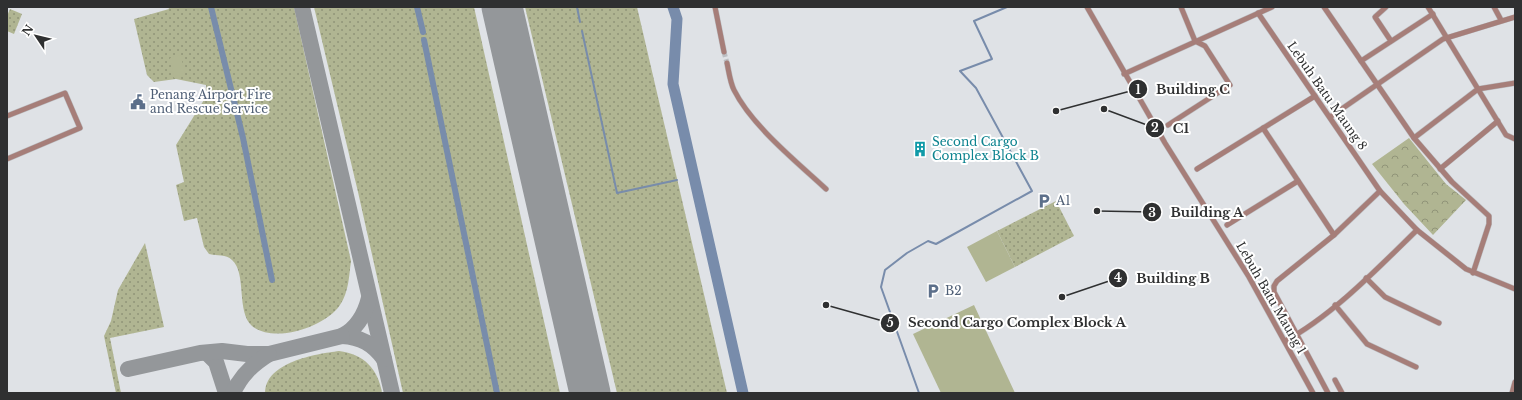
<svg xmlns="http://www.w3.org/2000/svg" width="1522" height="400" viewBox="0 0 1522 400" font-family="'Libre Baskerville',serif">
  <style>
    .grass { fill: url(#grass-dots) }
    .park { fill: url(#park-crowns) }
    .pitch { fill: #b0b592 }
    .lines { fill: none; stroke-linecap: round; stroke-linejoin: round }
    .stream { stroke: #788cab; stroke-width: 2 }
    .canal { stroke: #788cab; stroke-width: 6 }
    .river { stroke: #788cab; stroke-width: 11 }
    .taxiway { stroke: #94979a; stroke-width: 16 }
    .runway { stroke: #94979a; stroke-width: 41 }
    .minor-tunnel { stroke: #bcbec2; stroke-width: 5; stroke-dasharray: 5 2.5; stroke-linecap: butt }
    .minor-casing { stroke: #bcbec2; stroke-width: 6 }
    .minor { stroke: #a67e79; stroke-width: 5 }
    .labels { text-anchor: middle; stroke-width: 4; stroke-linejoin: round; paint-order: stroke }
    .service-label { font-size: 12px; fill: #4e5e75; stroke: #fff; text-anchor: start }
    .street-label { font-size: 12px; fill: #2f3031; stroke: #fff }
    .culture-label { font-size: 12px; fill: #0d838f; stroke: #fff; text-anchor: start }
    .leader { fill: none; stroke: #2f3031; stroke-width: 1.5 }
    .callout-dot { fill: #2f3031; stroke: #fff; stroke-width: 1.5 }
    .mark-label { font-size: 12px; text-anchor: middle; font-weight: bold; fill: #fff }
    .callout-label { font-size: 13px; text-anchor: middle; font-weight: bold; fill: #2f3031; stroke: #fff; stroke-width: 4; stroke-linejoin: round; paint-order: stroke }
  </style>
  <defs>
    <pattern id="grass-dots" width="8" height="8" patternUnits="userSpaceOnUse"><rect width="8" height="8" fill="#b0b592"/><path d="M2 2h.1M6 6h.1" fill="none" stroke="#909478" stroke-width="1.8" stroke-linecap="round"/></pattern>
    <pattern id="park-crowns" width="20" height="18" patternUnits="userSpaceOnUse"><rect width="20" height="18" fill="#b0b592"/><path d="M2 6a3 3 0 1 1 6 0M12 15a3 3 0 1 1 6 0" fill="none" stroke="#909478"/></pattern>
  </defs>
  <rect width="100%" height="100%" fill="#dfe2e6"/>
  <!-- grass -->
  <g class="grass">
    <path d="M168 7H294L351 261C349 275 349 292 340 305 325 327 275 344 252 326 236 312 247 273 232 260 226 254 217 256 209 254L204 247 197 218 184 221 176 185 184 182 176 145 207 95 206 85 176 79 154 82 147 75 134 19 169 9Z"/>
    <path d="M314 7H474L560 393H403L358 192Z"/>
    <path d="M525 7H637L727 393H617Z"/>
    <path d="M10 9 22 14 14 34 7 31V16Z"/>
    <path d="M1056 201 1074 236 1015 267 997 231Z"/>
    <path d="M145 243 164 327 110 338 121 393H116L104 336 111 321 118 290Z"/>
    <path d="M339 351C364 354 378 369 382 393H265C265 362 316 354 339 351Z"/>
  </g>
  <!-- park -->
  <path class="park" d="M1409 138 1446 184 1466 200 1433 235 1404 204 1372 164Z"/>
  <!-- pitch -->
  <g class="pitch">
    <path d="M181 55 185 76 174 78 170 58Z"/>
    <path d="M997 231 1015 267 986 282 967 247Z"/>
    <path d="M974 305 1015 393H941L913 334Z"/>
  </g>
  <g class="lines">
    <!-- stream -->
    <g class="stream">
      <path d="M577 7 580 22"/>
      <path d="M582 31 617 193 677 180"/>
      <path d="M919 393 881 287 885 270 907 253 928 241 936 244 1032 191 976 88 960 71 992 59 974 21 1007 7"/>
    </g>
    <!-- canal -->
    <g class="canal">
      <path d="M211 7 243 138 272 280"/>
      <path d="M417 7 423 32"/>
      <path d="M424 40 497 393"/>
    </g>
    <!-- river -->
    <path class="river" d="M673 7 677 19 673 84 743 393"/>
    <!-- taxiway -->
    <g class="taxiway">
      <path d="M302 7 392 393"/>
      <path d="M369 298C365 314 358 328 342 336 361 337 373 344 384 359"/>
      <path d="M207 353 216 362 226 393"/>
      <path d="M128 369 200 353 222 351 247 354H269L342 336"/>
      <path d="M233 393C241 375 253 364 269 354"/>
    </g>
    <!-- runway -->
    <path class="runway" d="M502 7 590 393"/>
    <!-- minor-tunnel -->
    <path class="minor-tunnel" d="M724 52 727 63"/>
    <!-- minor casing -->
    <g class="minor-casing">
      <g id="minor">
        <path d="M715 7 724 52"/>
        <path d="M1087 7 1165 143 1249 277 1313 393"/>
        <path d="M1181 7 1195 41"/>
        <path d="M1324 7 1414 138 1452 182 1489 216V224L1473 273"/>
        <path d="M1386 7 1375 17 1391 41"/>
        <path d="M1428 7 1506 135 1515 139"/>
        <path d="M1494 7 1501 20"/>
        <path d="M1258 13 1380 191 1417 230C1378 268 1332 316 1285 341"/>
        <path d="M1361 61 1433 14"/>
        <path d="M727 63C729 72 730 82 734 90 752 126 797 162 826 189"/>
        <path d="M1124 74 1272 7"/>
        <path d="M7 116 65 93 80 128 7 159"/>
        <path d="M1330 117 1443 39 1515 17"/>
        <path d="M1168 125 1230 85 1205 46 1195 41"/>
        <path d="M1263 128 1334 235"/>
        <path d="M1414 138 1478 89 1515 83"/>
        <path d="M1197 169 1315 96"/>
        <path d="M1440 169 1498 121"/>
        <path d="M1227 225 1298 181"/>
        <path d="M1417 230 1466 269 1515 289"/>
        <path d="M1366 278 1385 297 1439 323"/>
        <path d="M1335 305 1367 344 1416 367"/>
        <path d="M1335 380 1342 393"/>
        <path d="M1328 393 1274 292V286L1277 281 1334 235 1380 191"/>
        <path d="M1512 393 1515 382"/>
      </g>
    </g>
    <!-- minor -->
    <use href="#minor" class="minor"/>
  </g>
  <!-- icons -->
  <defs>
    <g id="civic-bare" transform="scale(1.2)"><path d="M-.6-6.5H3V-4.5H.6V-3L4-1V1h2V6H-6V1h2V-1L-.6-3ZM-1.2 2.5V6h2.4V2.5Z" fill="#5c6f8a" stroke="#fff" stroke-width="2.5" paint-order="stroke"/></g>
    <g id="building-bare" transform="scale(1.2)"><path d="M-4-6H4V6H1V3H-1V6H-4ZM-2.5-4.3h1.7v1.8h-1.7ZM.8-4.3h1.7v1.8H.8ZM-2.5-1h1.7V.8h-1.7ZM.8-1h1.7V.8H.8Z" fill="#0f9aa8" stroke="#fff" stroke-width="2.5" paint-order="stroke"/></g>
    <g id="parking-bare" transform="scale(1.2)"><path d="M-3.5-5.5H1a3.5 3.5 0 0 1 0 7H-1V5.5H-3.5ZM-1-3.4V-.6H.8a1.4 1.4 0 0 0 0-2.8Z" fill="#5c6f8a" stroke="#fff" stroke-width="2.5" paint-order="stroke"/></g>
  </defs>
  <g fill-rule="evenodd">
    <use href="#civic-bare" x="138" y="102"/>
    <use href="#building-bare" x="920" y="149"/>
    <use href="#parking-bare" x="1044" y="201"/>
    <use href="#parking-bare" x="933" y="291"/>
  </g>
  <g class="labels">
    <!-- service labels -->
    <g class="service-label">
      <text x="150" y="99">Penang Airport Fire<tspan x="150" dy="14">and Rescue Service</tspan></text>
      <text x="1056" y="205">A1</text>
      <text x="945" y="295">B2</text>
    </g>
    <!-- street labels -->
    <g class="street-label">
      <text transform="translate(1327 96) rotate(55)" y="4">Lebuh Batu Maung 8</text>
      <text transform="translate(1271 298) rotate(60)" y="4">Lebuh Batu Maung 1</text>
    </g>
    <!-- culture labels -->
    <g class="culture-label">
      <text x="932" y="146">Second Cargo<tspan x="932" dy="14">Complex Block B</tspan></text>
    </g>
  </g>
  <!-- callouts -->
  <path class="leader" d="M1056 111L1138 89M1104 109L1155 128M1097 211L1152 212M1062 297L1118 278M826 305L890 323"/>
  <g class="callout-dot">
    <circle cx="1056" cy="111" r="4"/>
    <circle cx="1104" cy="109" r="4"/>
    <circle cx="1097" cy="211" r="4"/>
    <circle cx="1062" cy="297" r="4"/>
    <circle cx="826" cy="305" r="4"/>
    <circle cx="1138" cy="89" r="10"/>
    <circle cx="1155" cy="128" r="10"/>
    <circle cx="1152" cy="212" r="10"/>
    <circle cx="1118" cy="278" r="10"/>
    <circle cx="890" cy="323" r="10"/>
  </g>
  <g class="mark-label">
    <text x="1138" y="94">1</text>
    <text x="1155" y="132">2</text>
    <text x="1152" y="217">3</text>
    <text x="1118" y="282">4</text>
    <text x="890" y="327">5</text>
  </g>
  <g class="callout-label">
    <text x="1193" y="94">Building C</text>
    <text x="1181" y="133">C1</text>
    <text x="1207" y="217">Building A</text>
    <text x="1173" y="283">Building B</text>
    <text x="1017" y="327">Second Cargo Complex Block A</text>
  </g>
  <!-- border -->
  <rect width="1522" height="400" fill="none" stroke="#2f3031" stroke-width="16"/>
  <!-- north arrow -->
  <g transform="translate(36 36) rotate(305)" stroke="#ffffff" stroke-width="3" paint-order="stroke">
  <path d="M0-3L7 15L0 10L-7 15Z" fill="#2f3031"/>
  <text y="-6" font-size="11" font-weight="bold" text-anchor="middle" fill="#2f3031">N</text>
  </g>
</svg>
